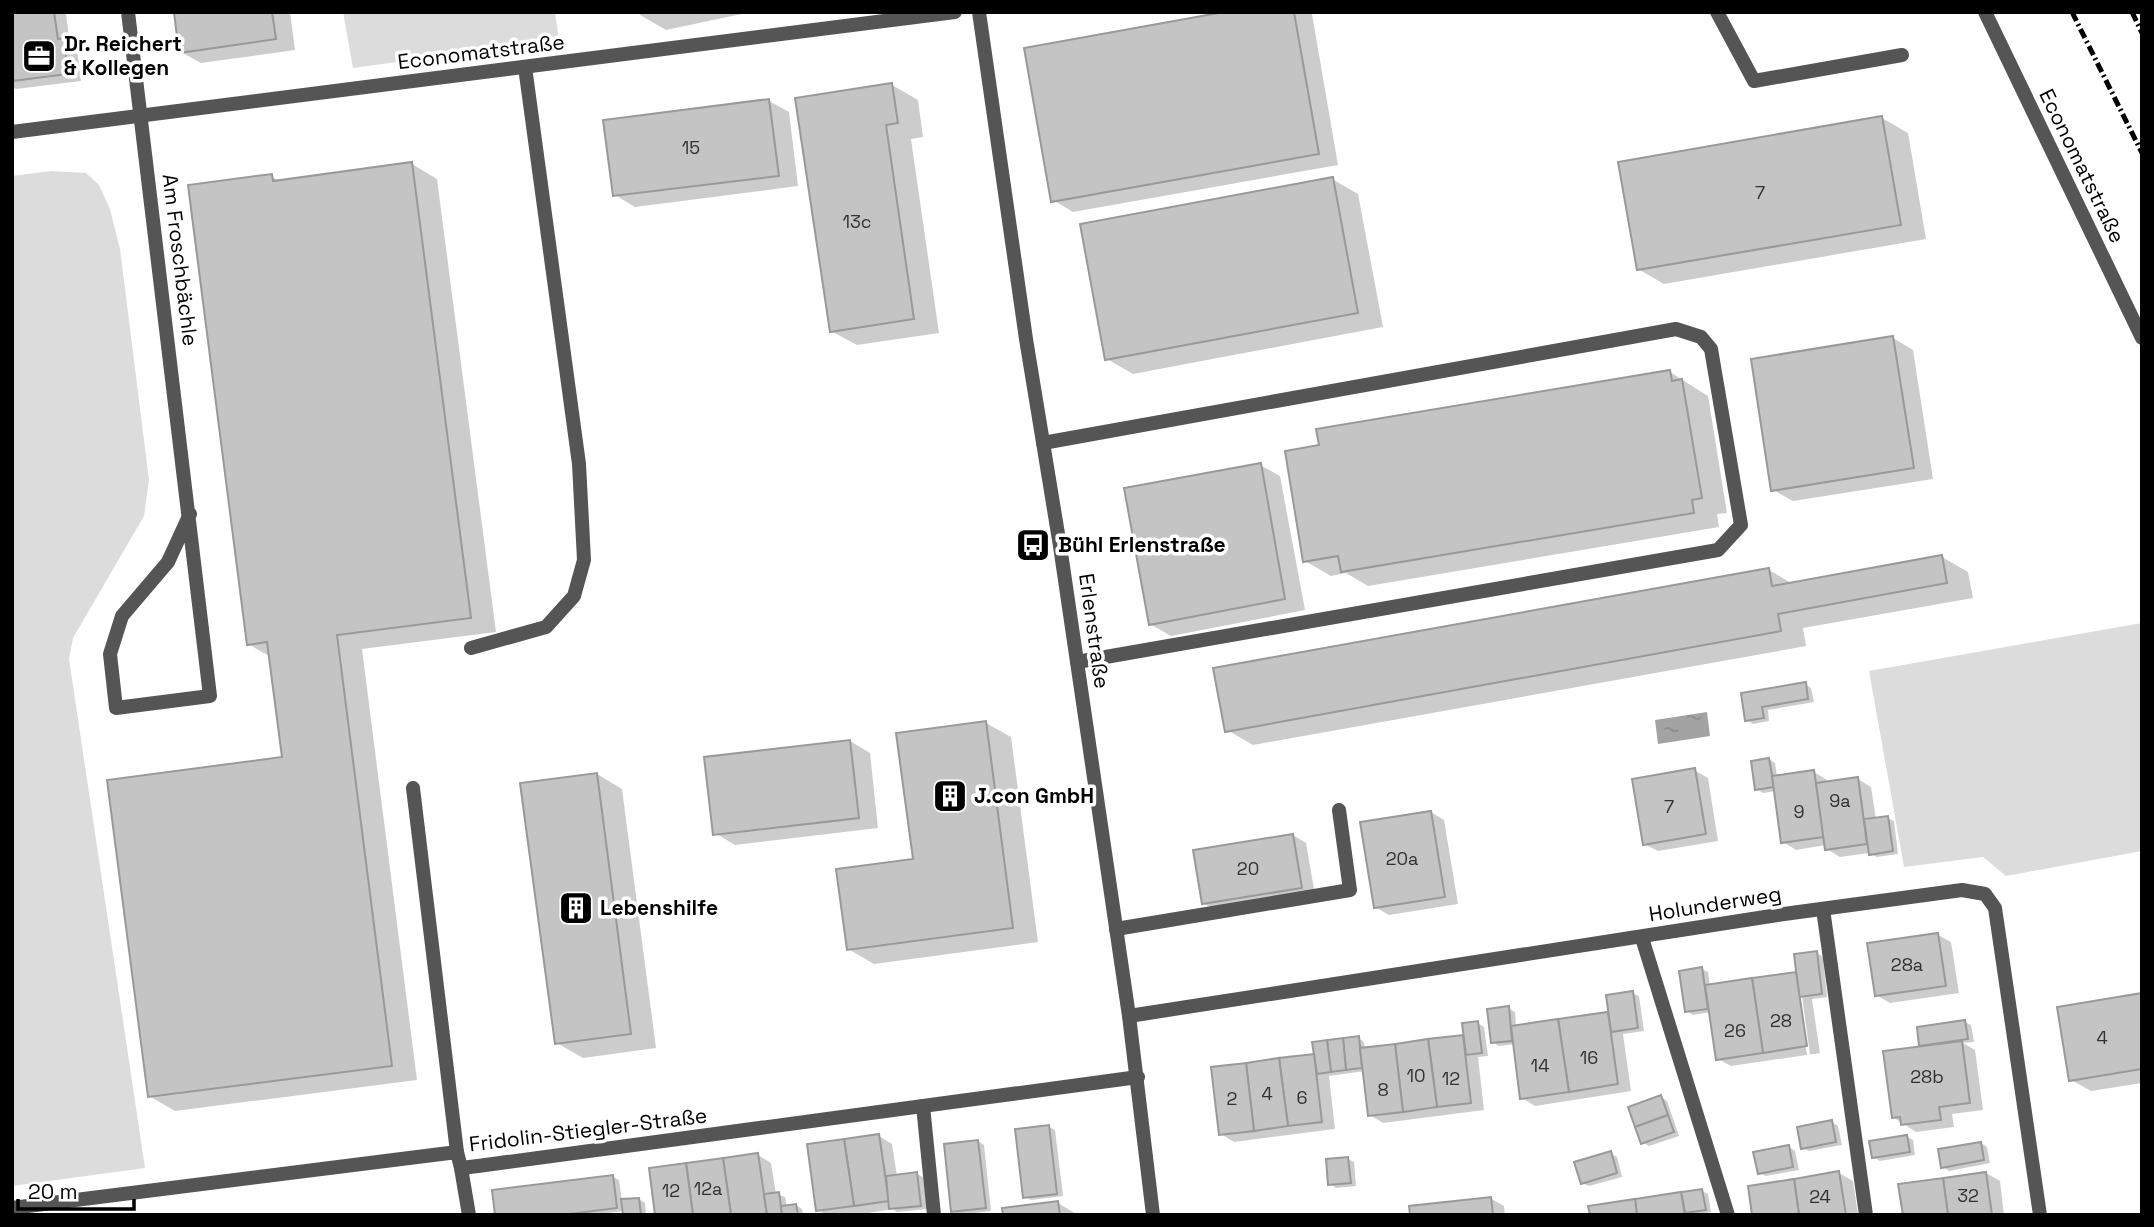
<svg xmlns="http://www.w3.org/2000/svg" width="2154" height="1227" viewBox="0 0 2154 1227" font-family="'Space Grotesk',sans-serif">
  <style>
    .grass { fill: #dcdcdc }
    .water { fill: url(#water-ripples) }
    .shadow { fill: #0003; fill-rule: evenodd }
    .building { fill: #c4c4c4; stroke: #999; stroke-width: 2 }
    .lines { fill: none; stroke-linecap: round; stroke-linejoin: round }
    .lane { stroke: #555; stroke-width: 14 }
    .street { stroke: #555; stroke-width: 14 }
    .rail { stroke: #000; stroke-width: 5; stroke-dasharray: 10 3.5 2 3.5; stroke-linecap: butt }
    .labels { text-anchor: middle; stroke-width: 7; stroke-linejoin: round; paint-order: stroke }
    .number-label { font-size: 18px; fill: #313131 }
    .poi-label { font-size: 21px; font-weight: bold; fill: #000; stroke: #fff; text-anchor: start }
    .street-label { font-size: 21px; fill: #000; stroke: #fff }
  </style>
  <defs>
    <pattern id="water-ripples" width="26" height="14" patternUnits="userSpaceOnUse" patternTransform="scale(1.75)"><rect width="26" height="14" fill="#a3a3a3"/><path d="M2 4q2-2 4 0t4 0M15 11q2-2 4 0t4 0" fill="none" stroke="#8b8b8b"/></pattern>
  </defs>
  <rect width="100%" height="100%" fill="#fff"/>
  <!-- grass -->
  <g class="grass">
    <path d="M343 12H555L559 40 353 68Z"/>
    <path d="M51 171 86 173 99 185 110 209 120 249 149 480 144 516 73 638 69 659 145 1168 12 1186V176Z"/>
    <path d="M2142 623V851L2006 876 1983 857 1904 867 1869 671Z"/>
  </g>
  <!-- water -->
  <path class="water" d="M1707 712 1710 736 1658 744 1655 720Z"/>
  <!-- shadow -->
  <g class="shadow">
    <path d="M12 12 66 14 70 44 77 48 81 81 16 89 12 87Z"/>
    <path d="M175 12H290L295 50 201 63 181 52Z"/>
    <path d="M640 12H751L666 30 640 15Z"/>
    <path d="M1234 12 1312 14 1338 165 1073 212 1053 200Z"/>
    <path d="M892 85 918 100 923 137 911 139 939 333 857 345 831 331Z"/>
    <path d="M769 101 789 112 798 186 635 207 615 195Z"/>
    <path d="M1882 118 1908 133 1926 239 1664 284 1638 269Z"/>
    <path d="M412 164 437 179 496 632 362 649 417 1080 175 1111 149 1096 284 758 271 657 248 644 271 176 281 182Z"/>
    <path d="M1332 179 1358 194 1383 327 1133 374 1107 359Z"/>
    <path d="M1893 338 1913 350 1933 479 1793 501 1773 490Z"/>
    <path d="M1670 372 1708 396 1727 513 1717 514 1719 527 1368 586 1346 573 1331 576 1305 561Z"/>
    <path d="M1260 465 1280 476 1305 610 1171 636 1150 624Z"/>
    <path d="M1942 557 1968 572 1973 598 1803 628 1806 646 1253 745 1227 730 1769 570 1793 584Z"/>
    <path d="M1805 684 1811 688 1814 702 1768 710 1769 721 1753 724 1747 720 1743 695Z"/>
    <path d="M986 723 1011 737 1038 942 874 964 848 949 915 860Z"/>
    <path d="M850 741 870 753 878 828 735 845 715 833Z"/>
    <path d="M1769 759 1775 763 1777 777 1814 772 1827 780 1828 783 1858 779 1871 787 1876 819 1887 818 1894 821 1898 854 1877 857 1869 853 1840 857 1827 849 1826 845 1796 850 1783 842 1776 791 1763 793 1757 789Z"/>
    <path d="M1694 770 1708 778 1718 841 1658 851 1644 844Z"/>
    <path d="M597 774 622 789 656 1048 583 1058 557 1043Z"/>
    <path d="M1431 812 1444 820 1458 904 1389 915 1375 907Z"/>
    <path d="M1293 835 1306 843 1315 895 1217 911 1203 903Z"/>
    <path d="M1938 935 1951 942 1959 993 1890 1003 1876 995Z"/>
    <path d="M1817 953 1823 957 1827 997 1812 999 1820 1053 1731 1066 1718 1059 1711 1012 1693 1015 1687 1011 1702 969 1708 972 1710 986 1796 974 1799 975ZM1798 996H1802L1810 1054 1807 1055Z"/>
    <path d="M1632 993 1639 996 1644 1031 1623 1034 1631 1091 1535 1106 1522 1098 1515 1044 1499 1046 1492 1042 1508 1008 1515 1012 1516 1027 1608 1014 1611 1016Z"/>
    <path d="M2142 995V1083L2091 1091 2071 1080Z"/>
    <path d="M1965 1022 1971 1025 1974 1042 1963 1043 1975 1050 1983 1110 1952 1114 1954 1127 1916 1132 1893 1117 1924 1047 1920 1045Z"/>
    <path d="M1478 1023 1484 1027 1488 1056 1478 1057 1484 1110 1383 1123 1370 1115 1365 1071 1329 1076 1335 1129 1234 1142 1221 1134 1316 1055 1358 1038 1364 1042 1365 1049 1463 1037 1465 1039Z"/>
    <path d="M1661 1097 1667 1101 1679 1136 1649 1146 1642 1142Z"/>
    <path d="M1832 1122 1838 1126 1842 1145 1809 1151 1802 1148Z"/>
    <path d="M1049 1127 1055 1130 1063 1196 1031 1200 1024 1196Z"/>
    <path d="M879 1136 892 1144 897 1176 917 1174 923 1177 927 1209 897 1212 893 1209 855 1215H826L818 1210Z"/>
    <path d="M1907 1137 1913 1140 1915 1155 1880 1161 1874 1157Z"/>
    <path d="M978 1141 984 1145 991 1211 959 1215 953 1211Z"/>
    <path d="M1981 1143 1987 1147 1990 1163 1949 1171 1943 1167Z"/>
    <path d="M1789 1147 1795 1151 1799 1170 1766 1176 1759 1173Z"/>
    <path d="M1610 1153 1617 1157 1622 1177 1589 1186 1582 1183Z"/>
    <path d="M758 1155 771 1163 776 1194 785 1197 787 1207 796 1205 802 1209 803 1215H657Z"/>
    <path d="M1348 1159 1354 1162 1356 1186 1336 1188 1330 1184Z"/>
    <path d="M1839 1173 1853 1181 1858 1215H1754Z"/>
    <path d="M1986 1173 2000 1181 2004 1215H1904Z"/>
    <path d="M613 1177 619 1180 622 1201 639 1199 645 1203 646 1215H624V1211L591 1215H497Z"/>
    <path d="M1702 1191 1708 1194 1711 1212 1696 1215H1591L1590 1207Z"/>
    <path d="M1490 1198 1504 1206 1505 1215H1412Z"/>
    <path d="M1058 1203 1078 1215H1005Z"/>
  </g>
  <!-- building -->
  <g class="building">
    <path d="M12 12H54L58 39 64 38 68 74 12 81Z"/>
    <path d="M174 12H272L276 39 179 53Z"/>
    <path d="M1224 12H1294L1319 154 1051 202 1024 48Z"/>
    <path d="M892 83 898 123 886 125 914 319 830 332 795 98Z"/>
    <path d="M769 99 779 176 613 196 603 120Z"/>
    <path d="M1882 116 1901 225 1637 270 1618 162Z"/>
    <path d="M412 162 471 618 337 635 392 1066 148 1097 107 780 282 757 267 642 247 645 188 185 272 174 273 181Z"/>
    <path d="M1333 177 1358 313 1105 360 1080 224Z"/>
    <path d="M1893 336 1914 468 1771 491 1751 359Z"/>
    <path d="M1670 370 1672 381 1682 379 1702 498 1692 500 1694 513 1341 572 1338 556 1303 562 1285 451 1319 445 1316 429Z"/>
    <path d="M1261 463 1285 599 1149 625 1124 488Z"/>
    <path d="M1942 555 1947 583 1778 614 1781 631 1225 732 1213 668 1769 568 1772 586Z"/>
    <path d="M1806 682 1808 699 1762 707 1764 718 1745 721 1741 693Z"/>
    <path d="M986 721 1013 928 847 950 836 869 913 859 896 733Z"/>
    <path d="M850 740 859 818 713 835 704 757Z"/>
    <path d="M1769 758 1774 787 1755 790 1751 761Z"/>
    <path d="M1695 768 1706 834 1643 845 1632 779Z"/>
    <path d="M1814 770 1824 837 1781 843 1772 776Z"/>
    <path d="M597 773 631 1034 555 1044 520 783Z"/>
    <path d="M1858 777 1867 844 1825 850 1816 783Z"/>
    <path d="M1431 811 1445 897 1374 908 1360 822Z"/>
    <path d="M1888 816 1893 851 1869 855 1864 819Z"/>
    <path d="M1293 834 1302 888 1202 904 1193 850Z"/>
    <path d="M1938 933 1946 986 1875 996 1867 943Z"/>
    <path d="M1817 951 1822 994 1799 997 1794 954Z"/>
    <path d="M1702 967 1708 1009 1685 1012 1679 971Z"/>
    <path d="M1796 972 1807 1046 1763 1053 1752 978Z"/>
    <path d="M1752 978 1763 1053 1716 1060 1705 985Z"/>
    <path d="M1633 991 1638 1028 1611 1032 1606 995Z"/>
    <path d="M2142 993V1069L2069 1081 2057 1007Z"/>
    <path d="M1509 1006 1512 1041 1491 1043 1487 1009Z"/>
    <path d="M1608 1012 1618 1084 1569 1092 1558 1019Z"/>
    <path d="M1558 1019 1569 1092 1520 1099 1511 1026Z"/>
    <path d="M1965 1020 1968 1039 1919 1046 1917 1027Z"/>
    <path d="M1478 1021 1482 1053 1466 1055 1462 1023Z"/>
    <path d="M1463 1035 1471 1103 1437 1107 1428 1039Z"/>
    <path d="M1359 1036 1362 1068 1346 1070 1343 1038Z"/>
    <path d="M1343 1038 1346 1070 1331 1072 1327 1040Z"/>
    <path d="M1428 1039 1437 1107 1403 1112 1395 1044Z"/>
    <path d="M1327 1040 1331 1072 1317 1074 1312 1042Z"/>
    <path d="M1962 1041 1970 1103 1939 1107 1941 1120 1901 1125 1900 1117 1892 1118 1883 1051Z"/>
    <path d="M1395 1044 1403 1112 1368 1116 1360 1048Z"/>
    <path d="M1314 1054 1322 1122 1288 1126 1279 1058Z"/>
    <path d="M1279 1058 1288 1126 1254 1131 1246 1063Z"/>
    <path d="M1246 1063 1254 1131 1219 1135 1211 1067Z"/>
    <path d="M1661 1095 1668 1115 1635 1127 1628 1107Z"/>
    <path d="M1668 1115 1674 1132 1641 1144 1635 1127Z"/>
    <path d="M1832 1120 1836 1142 1801 1149 1797 1127Z"/>
    <path d="M1049 1125 1057 1194 1023 1198 1015 1129Z"/>
    <path d="M879 1134 889 1201 854 1206 844 1139Z"/>
    <path d="M1907 1135 1910 1152 1872 1158 1869 1141Z"/>
    <path d="M844 1139 854 1206 816 1211 807 1144Z"/>
    <path d="M978 1140 986 1208 951 1212 944 1144Z"/>
    <path d="M1981 1142 1984 1160 1941 1168 1938 1149Z"/>
    <path d="M1789 1145 1793 1167 1758 1174 1753 1152Z"/>
    <path d="M1611 1151 1617 1173 1581 1184 1574 1162Z"/>
    <path d="M758 1153 767 1215H731L723 1158Z"/>
    <path d="M1348 1157 1351 1183 1328 1185 1326 1159Z"/>
    <path d="M723 1158 731 1215H693L686 1163Z"/>
    <path d="M686 1163 693 1215H655L649 1168Z"/>
    <path d="M1839 1171 1846 1215H1799L1794 1179Z"/>
    <path d="M917 1172 921 1206 889 1209 886 1176Z"/>
    <path d="M1986 1172 1992 1215H1948L1943 1178Z"/>
    <path d="M613 1175 617 1208 562 1215H495L492 1190Z"/>
    <path d="M1943 1178 1948 1215H1903L1898 1184Z"/>
    <path d="M1794 1179 1799 1215H1752L1748 1186Z"/>
    <path d="M1702 1189 1706 1210 1685 1213 1681 1192Z"/>
    <path d="M779 1192 782 1215H767L764 1194Z"/>
    <path d="M1681 1192 1685 1215H1637L1635 1199Z"/>
    <path d="M1491 1197 1493 1215H1410L1409 1206Z"/>
    <path d="M639 1198 641 1215H623L621 1199Z"/>
    <path d="M1635 1199 1637 1215H1590L1588 1206Z"/>
    <path d="M1058 1201 1060 1215H1003L1002 1208Z"/>
    <path d="M796 1204 798 1215H782L781 1206Z"/>
  </g>
  <g class="lines">
    <!-- lane -->
    <g class="lane">
      <path d="M1717 12 1754 81 1902 55"/>
      <path d="M1043 443 1676 329 1701 337 1711 349 1741 525 1718 550 1077 662"/>
      <path d="M471 648 546 627 574 596 584 560 579 464 525 67"/>
      <path d="M413 788 457 1152"/>
      <path d="M1823 909 1866 1215"/>
      <path d="M1116 929 1350 890 1339 810"/>
      <path d="M1642 938 1728 1215"/>
      <path d="M923 1106 934 1215"/>
    </g>
    <!-- street -->
    <g class="street">
      <path d="M128 12 210 696 116 708 110 654 122 616 168 562 190 514"/>
      <path d="M979 12 1026 339 1060 546 1129 1016 1153 1215"/>
      <path d="M1985 12 2142 338"/>
      <path d="M12 132 955 12"/>
      <path d="M1129 1016 1784 914 1962 890 1985 894 1995 908 2040 1215"/>
      <path d="M461 1168 469 1215"/>
      <path d="M12 1208 457 1152 461 1168 478 1166 1138 1077"/>
    </g>
    <!-- rail -->
    <g class="rail">
      <path d="M2072 12 2142 153"/>
      <path d="M2132 12 2142 33"/>
    </g>
  </g>
  <!-- icons -->
  <defs>
    <g id="office-square" transform="scale(1.75)"><rect x="-9" y="-9" width="18" height="18" rx="4" fill="#000" stroke="#fff"/><path d="M-6-3h4V-5.5h4V-3h4V5H-6ZM-1-4.5V-3h2v-1.5ZM-6 0V1H6V0Z" fill="#fff"/></g>
    <g id="bus-square" transform="scale(1.75)"><rect x="-9" y="-9" width="18" height="18" rx="4" fill="#000" stroke="#fff"/><path d="M-5-6H5V4H4V6H2V4H-2V6H-4V4H-5ZM-3.5-4V0h7V-4ZM-3.5 1.2v1.5H-2V1.2ZM2 1.2v1.5H3.5V1.2Z" fill="#fff"/></g>
    <g id="building-square" transform="scale(1.75)"><rect x="-9" y="-9" width="18" height="18" rx="4" fill="#000" stroke="#fff"/><path d="M-4-6H4V6H1V3H-1V6H-4ZM-2.5-4.3h1.7v1.8h-1.7ZM.8-4.3h1.7v1.8H.8ZM-2.5-1h1.7V.8h-1.7ZM.8-1h1.7V.8H.8Z" fill="#fff"/></g>
  </defs>
  <g fill-rule="evenodd">
    <use href="#office-square" x="39" y="56"/>
    <use href="#bus-square" x="1033" y="545"/>
    <use href="#building-square" x="950" y="796"/>
    <use href="#building-square" x="576" y="908"/>
  </g>
  <g class="labels">
    <!-- number labels -->
    <g class="number-label">
      <text x="691" y="154">15</text>
      <text x="1760" y="199">7</text>
      <text x="857" y="228">13c</text>
      <text x="1840" y="807">9a</text>
      <text x="1669" y="813">7</text>
      <text x="1799" y="818">9</text>
      <text x="1402" y="865">20a</text>
      <text x="1248" y="875">20</text>
      <text x="1907" y="971">28a</text>
      <text x="1781" y="1027">28</text>
      <text x="1735" y="1037">26</text>
      <text x="2102" y="1044">4</text>
      <text x="1589" y="1064">16</text>
      <text x="1540" y="1072">14</text>
      <text x="1416" y="1082">10</text>
      <text x="1927" y="1083">28b</text>
      <text x="1451" y="1085">12</text>
      <text x="1383" y="1096">8</text>
      <text x="1267" y="1100">4</text>
      <text x="1302" y="1104">6</text>
      <text x="1232" y="1105">2</text>
      <text x="708" y="1195">12a</text>
      <text x="671" y="1197">12</text>
      <text x="1968" y="1202">32</text>
      <text x="1820" y="1203">24</text>
    </g>
    <!-- poi labels -->
    <g class="poi-label">
      <text x="64" y="51">Dr. Reichert<tspan x="64" dy="24">&amp; Kollegen</tspan></text>
      <text x="1058" y="552">Bühl Erlenstraße</text>
      <text x="974" y="803">J.con GmbH</text>
      <text x="600" y="915">Lebenshilfe</text>
    </g>
    <!-- street labels -->
    <g class="street-label">
      <text transform="translate(481 52) rotate(-7)" y="7">Economatstraße</text>
      <text transform="translate(2082 166) rotate(64)" y="7">Economatstraße</text>
      <text transform="translate(180 260) rotate(83)" y="7">Am Froschbächle</text>
      <text transform="translate(1094 631) rotate(82)" y="7">Erlenstraße</text>
      <text transform="translate(1715 904) rotate(-9)" y="7">Holunderweg</text>
      <text transform="translate(588 1130) rotate(-7)" y="7">Fridolin-Stiegler-Straße</text>
    </g>
  </g>
  <!-- border -->
  <rect width="2154" height="1227" fill="none" stroke="#000000" stroke-width="28"/>
  <!-- scale -->
  <path d="M18 1199v10h116v-10" fill="none" stroke="#000000" stroke-width="3.5"/>
  <text x="28" y="1199" font-size="21" fill="#000000" stroke="#ffffff" stroke-width="5" paint-order="stroke">20 m</text>
</svg>
